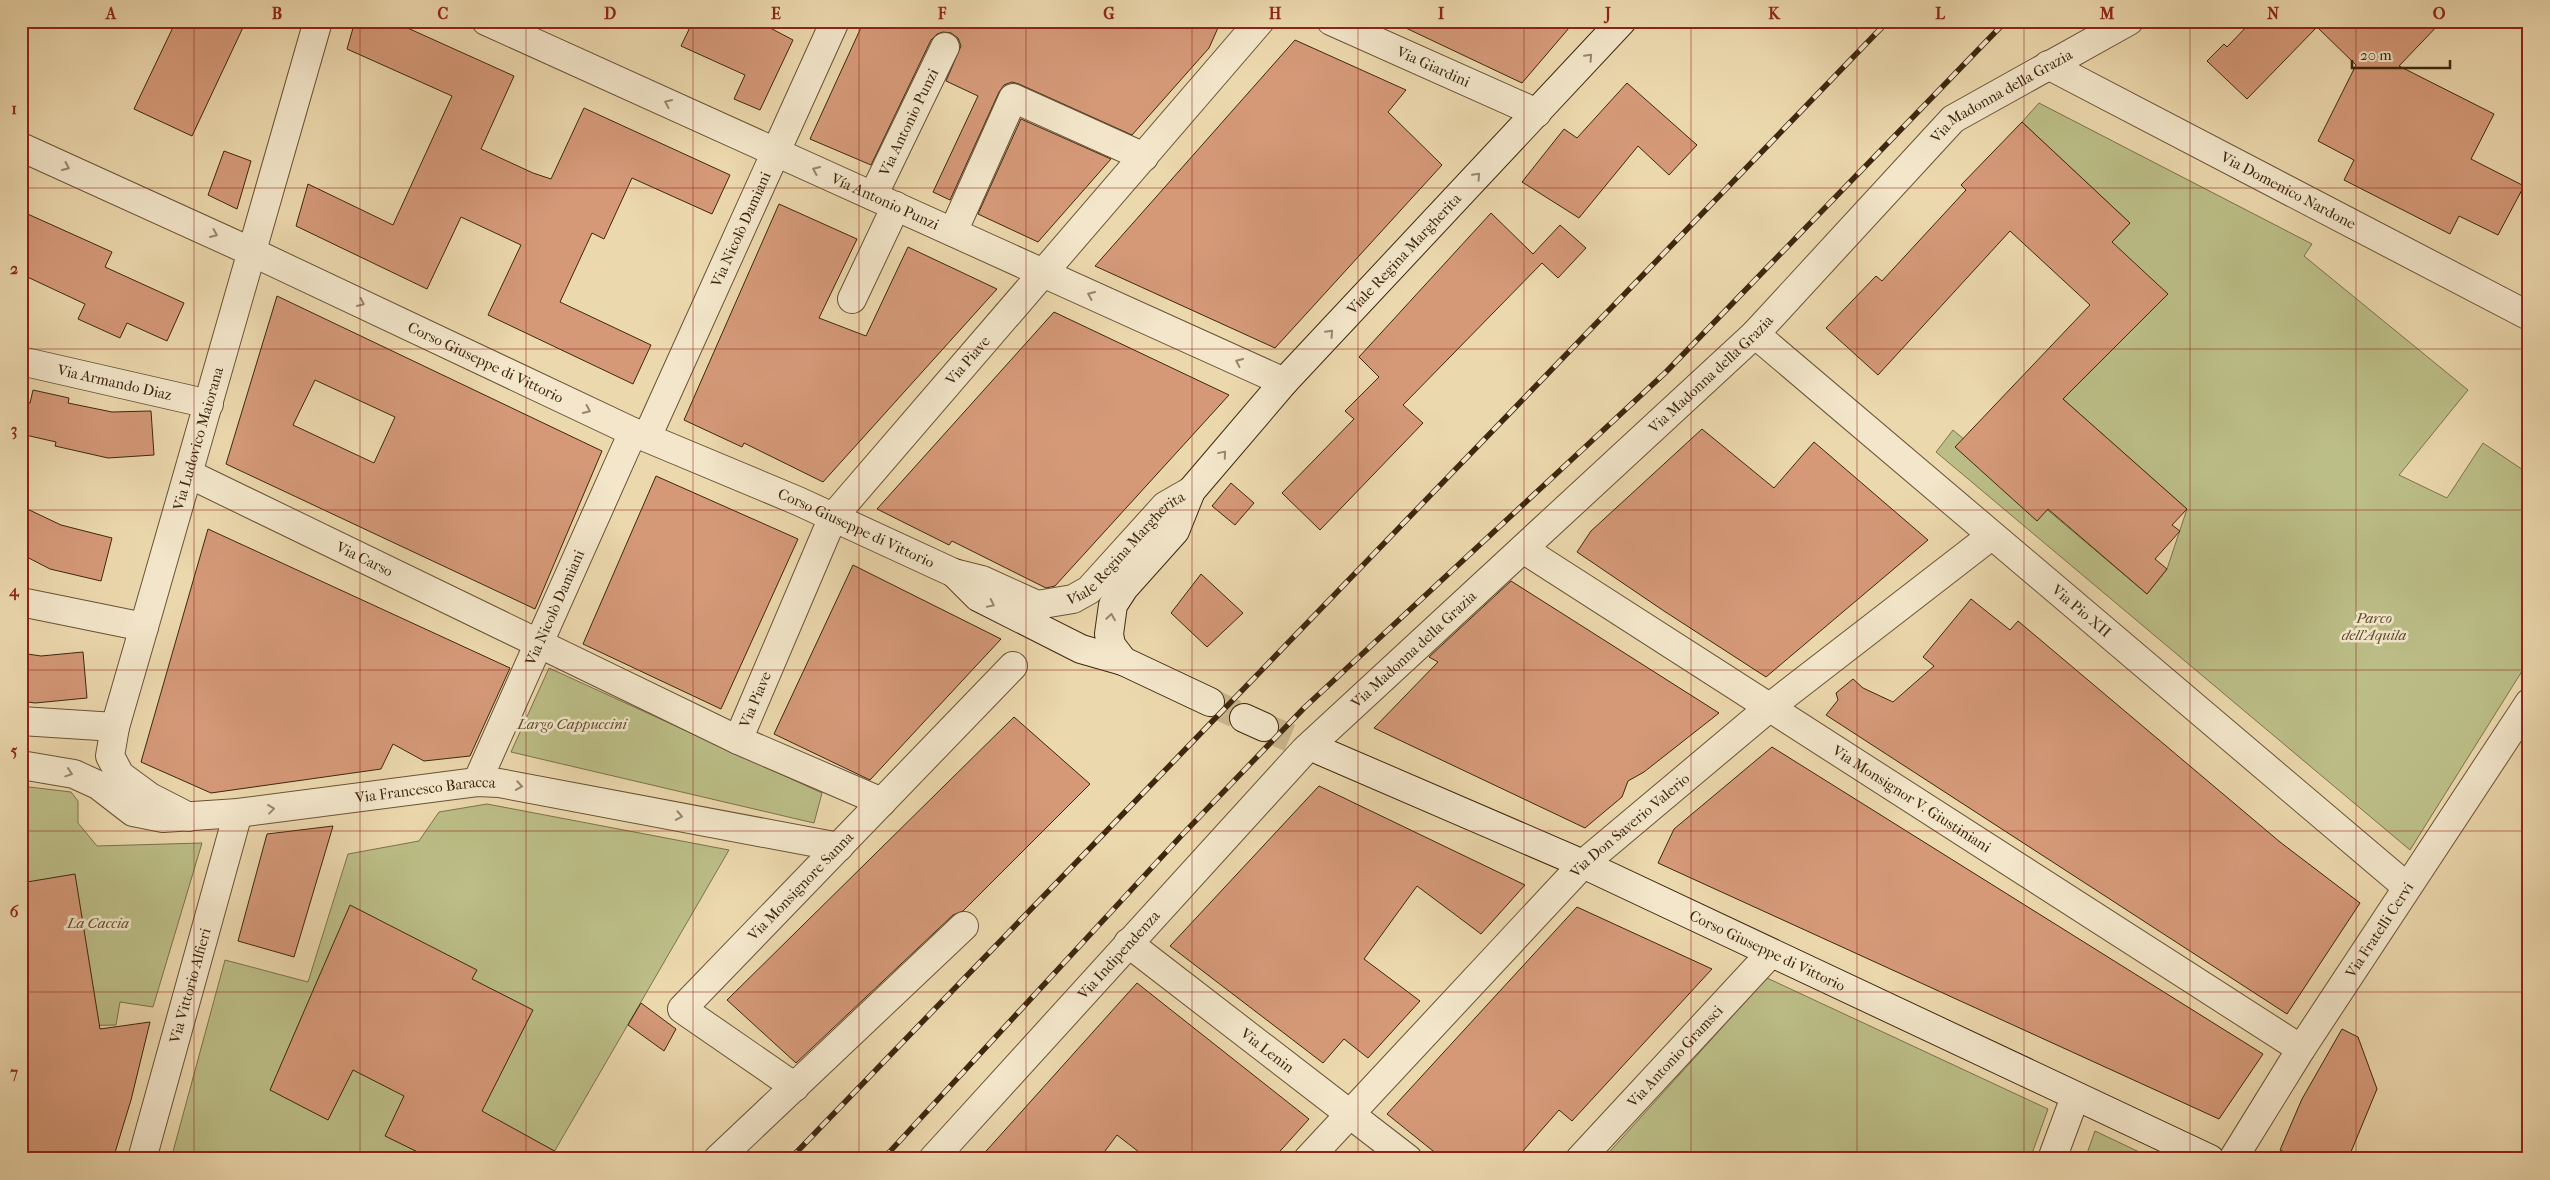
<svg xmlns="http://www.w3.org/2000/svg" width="2550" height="1180" viewBox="0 0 2550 1180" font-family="'IM FELL French Canon',serif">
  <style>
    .green { fill: #bcbe87; stroke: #7c724a }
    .building { fill: #d59978; stroke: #3d270e; fill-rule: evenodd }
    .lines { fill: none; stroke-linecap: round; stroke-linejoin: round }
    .secondary-tunnel { stroke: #c9b58d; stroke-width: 28; stroke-dasharray: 28 14; stroke-linecap: butt }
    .street-casing { stroke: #695336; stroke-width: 30 }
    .secondary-casing { stroke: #3d270e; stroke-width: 30 }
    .street { stroke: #f3e6ca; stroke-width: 28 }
    .secondary { stroke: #f3e6ca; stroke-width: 28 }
    .rail-casing { stroke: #3d270e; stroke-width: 5.5 }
    .rail { stroke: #f3e6ca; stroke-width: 4; stroke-dasharray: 11; stroke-linecap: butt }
    .oneway { stroke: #98866c }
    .grid { fill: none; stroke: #8f2418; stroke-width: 1; stroke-opacity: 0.55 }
    .labels { text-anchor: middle; stroke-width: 5; stroke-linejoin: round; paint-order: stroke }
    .street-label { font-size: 15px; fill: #3d270e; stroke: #f3e6ca }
    .park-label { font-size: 15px; font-style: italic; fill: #5d4d2c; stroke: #f3e6ca }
    .neatline { fill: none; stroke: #8f2418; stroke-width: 2 }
    .grid-label { font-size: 16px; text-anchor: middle; font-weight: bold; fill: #8f2418 }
  </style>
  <rect width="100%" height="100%" fill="#ecd8ad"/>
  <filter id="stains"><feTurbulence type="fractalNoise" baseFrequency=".004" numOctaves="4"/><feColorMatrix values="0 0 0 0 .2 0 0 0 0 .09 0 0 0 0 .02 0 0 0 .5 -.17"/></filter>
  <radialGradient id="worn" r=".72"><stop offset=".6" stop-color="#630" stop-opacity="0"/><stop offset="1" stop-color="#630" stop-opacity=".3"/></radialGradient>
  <!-- green -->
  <g class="green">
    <path d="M2039 103 2312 244 2304 256 2468 390 2399 475 2447 498 2483 443 2529 474V660L2410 850 1936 452 1953 430 2147 594 2167 569 2187 509 2063 399 2112 242 2130 223 2022 122Z"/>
    <path d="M549 668 822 793 814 823 511 752Z"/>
    <path d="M21 786 71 792 78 801V823L97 846 202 843 153 1007 120 1002 116 1025 21 1027Z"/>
    <path d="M487 804 729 850 550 1159H171L225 960 308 982 348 854 419 841 439 812Z"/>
    <path d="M1767 978 2048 1109 2030 1159H1603Z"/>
    <path d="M2095 1131 2154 1159H2085Z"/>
  </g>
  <!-- building -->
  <g class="building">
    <path d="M176 21H246L192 136 134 109Z"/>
    <path d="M355 21H392L514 76 481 149 533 173 551 179 584 108 730 175 712 214 632 178 604 239 592 233 560 302 651 345 633 384 488 315 521 245 461 217 427 289 296 226 308 184 393 225 452 96 347 49Z"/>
    <path d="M693 21H757L793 40 760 110 734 99 745 75 681 46Z"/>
    <path d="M864 21H1221L1209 48 1132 135 1019 84 1012 82 1004 85 999 92 950 200 933 192 978 96 946 81 961 46 958 38 951 33 943 32 937 34 931 40 871 165 810 139Z"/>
    <path d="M1391 21H1575L1522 83Z"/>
    <path d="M2252 21H2442L2399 66 2494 114 2471 159 2524 186 2498 235 2459 216 2450 234 2344 180 2354 160 2318 141 2356 65 2317 27 2247 99 2207 61 2224 44 2227 47Z"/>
    <path d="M1295 40 1406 90 1388 112 1442 165 1275 348 1095 266Z"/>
    <path d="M1627 83 1697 145 1669 175 1638 146 1579 218 1522 182 1564 129 1577 138Z"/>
    <path d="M1021 119 1111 159 1038 242 978 214Z"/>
    <path d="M2022 122 2130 223 2112 242 2168 294 2063 399 2187 509 2172 525 2180 531 2155 559 2167 569 2147 594 2048 509 2037 521 1955 447 2090 305 2010 231 1878 375 1826 328 1876 276 1882 281 1966 190 1961 185Z"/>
    <path d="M224 151 251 161 237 209 208 195Z"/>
    <path d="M779 204 857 239 819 318 866 336 908 247 997 289 823 482 744 443 742 447 684 420Z"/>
    <path d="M21 211 112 252 105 267 184 303 167 341 127 323 120 338 78 319 85 304 21 274Z"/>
    <path d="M1491 213 1533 254 1560 225 1586 248 1558 278 1542 263 1403 405 1423 423 1320 530 1282 493 1354 419 1345 411 1379 377 1359 357Z"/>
    <path d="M277 296 602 451 535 609 226 464ZM315 380 395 417 374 463 293 425Z"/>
    <path d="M1054 312 1229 395 1055 586 1046 588 952 541 949 545 877 509Z"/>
    <path d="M33 390 69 398 68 403 112 412 151 411 154 455 108 458 55 446 56 442 21 434V401L30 403Z"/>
    <path d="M1702 429 1774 488 1814 442 1928 540 1766 677 1664 611 1577 552 1591 531Z"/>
    <path d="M656 476 798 539 721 709 583 644Z"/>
    <path d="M1231 483 1254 503 1235 525 1212 506Z"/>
    <path d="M21 506 61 525 112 538 101 581 50 569 21 554Z"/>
    <path d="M208 529 510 668 470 756 424 761 393 744 381 769 211 793 141 762Z"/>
    <path d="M853 565 1001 639 870 780 774 734Z"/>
    <path d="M1201 574 1243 613 1207 647 1171 613Z"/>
    <path d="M1511 581 1719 713 1644 772 1628 781 1622 797 1585 828 1374 728 1438 662 1429 657Z"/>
    <path d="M1971 599 2010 630 2018 621 2280 842 2360 903 2287 1014 1826 715 1838 700 1836 693 1853 679 1863 688 1893 702 1934 666 1923 657Z"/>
    <path d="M83 652 87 698 35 703 21 701V653L41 656Z"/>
    <path d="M1014 717 1090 784 963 911 953 915 796 1063 727 1000Z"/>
    <path d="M1772 747 2263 1054 2219 1119 1658 863 1674 829Z"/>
    <path d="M1319 786 1525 885 1481 934 1417 886 1364 959 1420 1001 1368 1058 1344 1039 1323 1063 1170 946Z"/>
    <path d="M333 826 294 957 238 941 267 834Z"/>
    <path d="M75 874 100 1029 150 1022 131 1100 113 1159H85L21 1151V883Z"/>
    <path d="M350 905 477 970 472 979 533 1010 482 1111 569 1159H432L385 1136 404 1096 353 1070 328 1120 270 1090Z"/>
    <path d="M1577 907 1712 969 1572 1121 1559 1110 1516 1159H1443L1387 1114Z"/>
    <path d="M1137 983 1309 1119 1273 1159H1148L1117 1135 1099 1159H979Z"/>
    <path d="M641 1003 676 1029 664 1051 628 1025Z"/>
    <path d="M2342 1029 2358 1037 2377 1089 2348 1159H2300L2280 1150 2302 1099Z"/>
  </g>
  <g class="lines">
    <!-- secondary-tunnel -->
    <g class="secondary-tunnel">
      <path d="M1210 702 1244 718"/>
      <path d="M1264 727 1321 751"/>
    </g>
    <!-- street casing -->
    <g class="street-casing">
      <g id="street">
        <path id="s1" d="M486 21 1284 382"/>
        <path id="s2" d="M1331 21 1537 113"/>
        <path id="s3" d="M2048 65 2529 316"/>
        <path id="s4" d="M21 147 252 252 633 432 798 501 954 573 982 580 1037 605 1073 599 1089 590 1165 506 1191 491"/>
        <path id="s5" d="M873 196 945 47"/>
        <path d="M953 232 1013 98 1144 157"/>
        <path d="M852 299 896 206"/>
        <path id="s6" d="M1755 334 2407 887"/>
        <path id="s7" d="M21 361 209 404"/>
        <path id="s8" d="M647 437 835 21"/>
        <path id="s9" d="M189 474 738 740 882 802"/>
        <path id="s10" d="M1523 549 2301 1049"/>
        <path d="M21 602 144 627"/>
        <path d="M21 721 115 727"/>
        <path id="s11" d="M738 740 833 517 1260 21"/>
        <path id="s12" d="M21 765 74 774 98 785 133 812 163 818 238 813 477 782 499 783 839 847"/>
        <path id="s13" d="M477 782 633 432"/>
        <path id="s14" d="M189 817 150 797 120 775 110 756 115 727 144 627 318 21"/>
        <path id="s15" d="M1128 943 1408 1159"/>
        <path id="s16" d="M795 1087 682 1009 1013 666"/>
        <path id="s17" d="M142 1159 238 813"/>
        <path d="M718 1159 964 926"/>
        <path id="s18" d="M933 1159 1305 750 1755 334 1953 119 2129 21"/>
        <path id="s19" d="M1308 1159 1583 864 1770 707 1991 536"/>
        <path id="s20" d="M1580 1159 1770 954"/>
        <path d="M2052 1159 2075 1097"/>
        <path id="s21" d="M2233 1159 2301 1049 2529 703"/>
      </g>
    </g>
    <!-- secondary casing -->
    <g class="secondary-casing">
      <g id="secondary">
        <path d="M954 573 978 597 1081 649 1123 661 1210 702"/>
        <path id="s22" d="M1123 661 1111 645 1109 634 1113 605 1124 588 1175 531 1191 491 1284 382 1622 21"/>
        <path d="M1244 718 1264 727"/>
        <path id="s23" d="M1321 751 1583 864 2210 1159"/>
      </g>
    </g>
    <!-- street -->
    <use href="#street" class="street"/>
    <!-- secondary -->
    <use href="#secondary" class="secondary"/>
    <!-- rail casing -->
    <g class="rail-casing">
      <g id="rail">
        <path d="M790 1159 1888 21"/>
        <path d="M883 1159 1181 836 1304 708 1666 372 2006 21"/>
      </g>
    </g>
    <!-- rail -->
    <use href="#rail" class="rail"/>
  </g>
  <!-- one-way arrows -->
  <defs><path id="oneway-chevron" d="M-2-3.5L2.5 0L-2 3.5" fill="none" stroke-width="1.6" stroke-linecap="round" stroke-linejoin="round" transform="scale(1.25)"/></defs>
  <g class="oneway">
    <use href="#oneway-chevron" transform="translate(1589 57) rotate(-47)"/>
    <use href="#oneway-chevron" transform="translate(668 103) rotate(-156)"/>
    <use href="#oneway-chevron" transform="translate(66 167) rotate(24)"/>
    <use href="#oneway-chevron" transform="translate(816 170) rotate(-156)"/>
    <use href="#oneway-chevron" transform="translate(1477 176) rotate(-47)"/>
    <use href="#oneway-chevron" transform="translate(214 234) rotate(24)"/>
    <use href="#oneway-chevron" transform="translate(1091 295) rotate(-156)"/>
    <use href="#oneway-chevron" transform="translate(361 303) rotate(25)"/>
    <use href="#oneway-chevron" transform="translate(1330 333) rotate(-47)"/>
    <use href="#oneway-chevron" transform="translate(1239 362) rotate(-156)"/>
    <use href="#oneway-chevron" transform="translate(587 410) rotate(25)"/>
    <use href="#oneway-chevron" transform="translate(1223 454) rotate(-50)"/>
    <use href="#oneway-chevron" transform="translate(991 604) rotate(26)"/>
    <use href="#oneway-chevron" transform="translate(1111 617) rotate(-81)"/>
    <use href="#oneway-chevron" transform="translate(69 773) rotate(18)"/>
    <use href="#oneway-chevron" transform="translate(519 786) rotate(9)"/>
    <use href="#oneway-chevron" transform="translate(271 809) rotate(-7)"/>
    <use href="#oneway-chevron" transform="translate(679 816) rotate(11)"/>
  </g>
  <!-- grid -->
  <path class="grid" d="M194 21V1159M360 21V1159M526 21V1159M693 21V1159M859 21V1159M1026 21V1159M1192 21V1159M1358 21V1159M1524 21V1159M1691 21V1159M1857 21V1159M2024 21V1159M2190 21V1159M2356 21V1159M21 188H2529M21 349H2529M21 510H2529M21 670H2529M21 831H2529M21 992H2529"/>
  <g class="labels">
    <!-- street labels -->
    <g class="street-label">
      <text dy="5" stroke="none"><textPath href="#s2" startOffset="112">Via Giardini</textPath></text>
      <text dy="5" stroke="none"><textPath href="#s18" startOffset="1511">Via Madonna della Grazia</textPath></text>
      <text dy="5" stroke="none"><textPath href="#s5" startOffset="82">Via Antonio Punzi</textPath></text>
      <text dy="5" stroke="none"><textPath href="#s3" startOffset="271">Via Domenico Nardone</textPath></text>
      <text dy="5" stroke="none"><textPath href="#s1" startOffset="438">Vía Antonio Punzi</textPath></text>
      <text dy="5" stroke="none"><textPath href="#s8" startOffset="228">Via Nicolò Damiani</textPath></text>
      <text dy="5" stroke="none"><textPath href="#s22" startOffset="519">Viale Regina Margherita</textPath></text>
      <text dy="5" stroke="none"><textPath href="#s11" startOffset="449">Via Piave</textPath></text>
      <text dy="5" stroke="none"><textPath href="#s4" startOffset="512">Corso Giuseppe di Vittorio</textPath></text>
      <text dy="5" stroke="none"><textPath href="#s18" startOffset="1106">Via Madonna della Grazia</textPath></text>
      <text dy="5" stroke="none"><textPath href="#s7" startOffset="96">Via Armando Diaz</textPath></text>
      <text dy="5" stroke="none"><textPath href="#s14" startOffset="432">Via Ludovico Maiorana</textPath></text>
      <text dy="5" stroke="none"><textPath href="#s4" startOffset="918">Corso Giuseppe di Vittorio</textPath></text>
      <text dy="5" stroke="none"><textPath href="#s4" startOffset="1225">Viale Regina Margherita</textPath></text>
      <text dy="5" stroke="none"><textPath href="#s9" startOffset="195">Via Carso</textPath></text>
      <text dy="5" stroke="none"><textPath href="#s13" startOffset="191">Via Nicolò Damiani</textPath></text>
      <text dy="5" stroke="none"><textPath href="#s6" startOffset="428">Via Pio XII</textPath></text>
      <text dy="5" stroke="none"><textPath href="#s18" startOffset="701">Via Madonna della Grazia</textPath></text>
      <text dy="5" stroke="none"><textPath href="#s11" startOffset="44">Via Piave</textPath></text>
      <text dy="5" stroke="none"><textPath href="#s12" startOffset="419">Via Francesco Baracca</textPath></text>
      <text dy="5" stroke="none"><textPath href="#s10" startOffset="462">Via Monsignor V. Giustiniani</textPath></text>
      <text dy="5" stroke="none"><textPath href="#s19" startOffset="464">Via Don Saverio Valerio</textPath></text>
      <text dy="5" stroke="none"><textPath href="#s16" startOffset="308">Via Monsignore Sanna</textPath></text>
      <text dy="5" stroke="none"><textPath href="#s21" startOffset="272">Via Fratelli Cervi</textPath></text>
      <text dy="5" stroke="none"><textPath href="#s23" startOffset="489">Corso Giuseppe di Vittorio</textPath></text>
      <text dy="5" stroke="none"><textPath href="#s18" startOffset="276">Via Indipendenza</textPath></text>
      <text dy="5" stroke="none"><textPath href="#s17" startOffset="180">Via Vittorio Alfieri</textPath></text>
      <text dy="5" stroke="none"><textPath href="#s15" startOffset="176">Via Lenin</textPath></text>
      <text dy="5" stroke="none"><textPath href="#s20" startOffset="140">Via Antonio Gramsci</textPath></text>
    </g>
    <!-- park labels -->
    <g class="park-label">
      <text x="2374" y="623">Parco<tspan x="2374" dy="17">dell'Aquila</tspan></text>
      <text x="572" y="729">Largo Cappuccini</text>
      <text x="98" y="928">La Caccia</text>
    </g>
  </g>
  <!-- margin -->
  <rect width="2550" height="1180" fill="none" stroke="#ecd8ad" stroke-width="55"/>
  <!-- scale -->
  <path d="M2352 60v8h98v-8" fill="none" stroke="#3d270e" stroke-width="2.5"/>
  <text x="2360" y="60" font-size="15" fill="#3d270e" stroke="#f3e6ca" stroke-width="4" paint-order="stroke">20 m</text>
  <rect x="28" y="28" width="2494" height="1124" class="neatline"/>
  <g class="grid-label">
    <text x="111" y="19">A</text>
    <text x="277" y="19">B</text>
    <text x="443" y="19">C</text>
    <text x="610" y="19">D</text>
    <text x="776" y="19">E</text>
    <text x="942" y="19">F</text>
    <text x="1109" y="19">G</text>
    <text x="1275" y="19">H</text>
    <text x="1441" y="19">I</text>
    <text x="1608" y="19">J</text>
    <text x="1774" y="19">K</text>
    <text x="1940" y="19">L</text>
    <text x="2107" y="19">M</text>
    <text x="2273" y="19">N</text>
    <text x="2439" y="19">O</text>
    <text x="14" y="114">1</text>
    <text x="14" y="274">2</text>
    <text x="14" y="435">3</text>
    <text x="14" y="596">4</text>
    <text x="14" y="756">5</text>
    <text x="14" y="917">6</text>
    <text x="14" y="1078">7</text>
  </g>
  <rect width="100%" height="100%" filter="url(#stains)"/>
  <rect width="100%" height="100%" fill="url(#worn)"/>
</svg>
